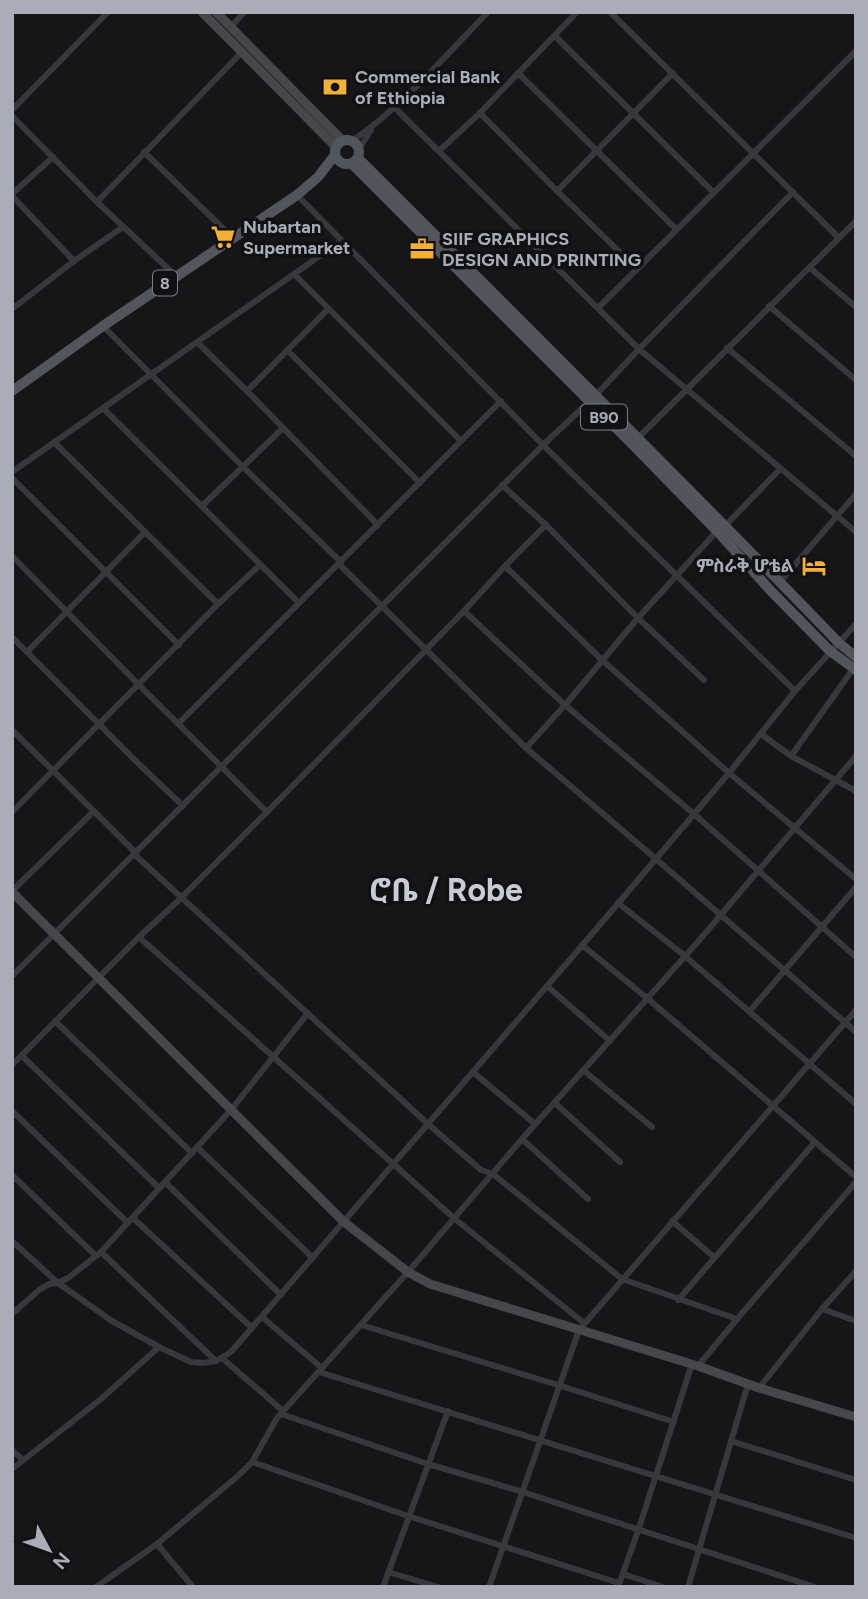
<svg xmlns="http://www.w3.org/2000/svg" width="868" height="1599" viewBox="0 0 868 1599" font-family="Figtree,'Noto Sans Ethiopic',sans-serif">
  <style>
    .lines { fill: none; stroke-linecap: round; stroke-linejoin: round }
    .street { stroke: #37383d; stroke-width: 6 }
    .secondary { stroke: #45474d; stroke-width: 9 }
    .primary { stroke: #53555c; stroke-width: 10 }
    .labels { text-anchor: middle; stroke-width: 7; stroke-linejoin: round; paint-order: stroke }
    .shield { fill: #111113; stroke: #7b7e86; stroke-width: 2 }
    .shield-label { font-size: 16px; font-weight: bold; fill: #a8adb8 }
    .poi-label { font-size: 18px; font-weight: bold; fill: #a8adb8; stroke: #111113; text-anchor: start }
    .town-label { font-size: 32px; font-weight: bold; fill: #c9ccd4; stroke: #111113 }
  </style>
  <rect width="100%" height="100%" fill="#161618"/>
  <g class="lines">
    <!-- street -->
    <g class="street">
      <path d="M610 12 839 238"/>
      <path d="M231 27 244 12"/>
      <path d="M555 36 713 192"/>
      <path d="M518 73 676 229"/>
      <path d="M394 107 639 349 856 532"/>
      <path d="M12 110 108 12"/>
      <path d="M480 113 557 191 636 268"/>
      <path d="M12 116 97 202 176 276"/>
      <path d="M352 141C402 107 446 55 488 12"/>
      <path d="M359 149 371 130"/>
      <path d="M439 151 480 113 577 12"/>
      <path d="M144 152 234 239"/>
      <path d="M557 191 673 73"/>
      <path d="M12 194 53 157"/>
      <path d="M297 195 543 445 795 691"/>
      <path d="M12 196 74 261"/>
      <path d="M97 202 242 52"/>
      <path d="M810 268 856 307"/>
      <path d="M294 274 461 441"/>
      <path d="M769 306 856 380"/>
      <path d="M598 308 856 51"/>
      <path d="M12 309 74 261 123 227"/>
      <path d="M103 326 243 467 341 562"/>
      <path d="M197 342 247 391 378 525"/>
      <path d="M727 348 856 456"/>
      <path d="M287 350 420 483"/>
      <path d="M247 391 328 309"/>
      <path d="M103 408 299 603"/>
      <path d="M639 437 856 221"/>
      <path d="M54 442 218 604"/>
      <path d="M12 472 341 241"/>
      <path d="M12 478 179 645"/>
      <path d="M502 485 546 525 638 618 704 680"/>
      <path d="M202 506 283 428"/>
      <path d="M12 556 139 685 267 812"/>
      <path d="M339 564 526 748 656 859 856 1032"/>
      <path d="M505 566 602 660 729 773 856 879"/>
      <path d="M780 582 856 494"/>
      <path d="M464 611 565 705 694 814 856 957"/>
      <path d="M12 637 140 765 183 806"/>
      <path d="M28 651 145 532"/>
      <path d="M178 724 501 401"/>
      <path d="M12 730 136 853"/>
      <path d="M761 734 791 756 856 791"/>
      <path d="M526 748 565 705 638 618 717 531 725 526 780 469"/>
      <path d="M791 756 853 669"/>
      <path d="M12 812 218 604 260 565"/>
      <path d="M134 854 428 1124 481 1170 493 1174 622 1279 737 1319"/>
      <path d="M12 891 94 811"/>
      <path d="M618 903 685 956 856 1104"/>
      <path d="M139 937 455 1219 584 1323"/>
      <path d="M582 945 647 998 856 1177"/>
      <path d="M12 976 543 445 595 396 639 349 793 192"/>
      <path d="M547 986 610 1041"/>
      <path d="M749 1012 856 887"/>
      <path d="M55 1021 192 1153"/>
      <path d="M22 1056 159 1188"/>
      <path d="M12 1065 139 937 182 897 267 812 464 611 505 566 546 525"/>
      <path d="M583 1070 652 1127"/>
      <path d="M473 1072 535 1124"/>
      <path d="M555 1103 620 1162"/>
      <path d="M12 1111 128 1223"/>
      <path d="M522 1139 588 1199"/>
      <path d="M197 1147 313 1258"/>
      <path d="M12 1175 96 1256"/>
      <path d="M165 1182 281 1295"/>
      <path d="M133 1218 252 1328"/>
      <path d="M672 1221 714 1257"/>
      <path d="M12 1241 58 1283 112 1321 159 1347 191 1362 203 1363 216 1361 231 1352 592 934 729 773 795 691 856 624"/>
      <path d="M101 1252 216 1361"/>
      <path d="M678 1300 815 1142"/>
      <path d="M822 1309 856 1321"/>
      <path d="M12 1314 39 1290 49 1284 58 1283 68 1278 101 1252 231 1110 308 1013"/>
      <path d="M262 1317 322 1368"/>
      <path d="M361 1325 558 1385 674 1422"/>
      <path d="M222 1358 283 1411"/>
      <path d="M698 1366 737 1319 856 1182"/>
      <path d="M319 1372 856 1538"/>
      <path d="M759 1388 822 1309 856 1271"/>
      <path d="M281 1414 428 1464 523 1492 815 1587"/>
      <path d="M731 1441 856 1480"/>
      <path d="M12 1450 23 1460"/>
      <path d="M252 1462 408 1516 619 1583"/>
      <path d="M12 1469 101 1399 159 1347"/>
      <path d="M157 1544 193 1587"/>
      <path d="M388 1572 438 1587"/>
      <path d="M623 1574 663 1587"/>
      <path d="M96 1587 157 1544 239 1475 252 1462 277 1418 408 1272 522 1139 696 944 856 756"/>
      <path d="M383 1587 448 1411"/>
      <path d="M489 1587 579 1330 856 1010"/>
      <path d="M618 1587 638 1531 692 1364"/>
      <path d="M688 1587 748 1384"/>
    </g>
    <!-- secondary -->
    <g class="secondary">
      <path d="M202 12 336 147"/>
      <path d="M216 12 343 141"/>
      <path d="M12 892 344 1222 408 1272 430 1284 698 1366 759 1388 856 1417"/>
    </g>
    <!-- primary -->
    <g class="primary">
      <circle cx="347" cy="152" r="12"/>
      <path d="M358 158C519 319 681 479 839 643L856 657"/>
      <path d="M352 164 633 445 717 531 770 590 830 651 856 670"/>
      <path d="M12 391 103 326 297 195 318 177 335 155"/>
    </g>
  </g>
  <!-- icons -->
  <defs>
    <g id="bank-bare" transform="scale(1.89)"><path d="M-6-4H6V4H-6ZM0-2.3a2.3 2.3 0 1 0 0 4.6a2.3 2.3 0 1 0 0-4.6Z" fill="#f2b134" stroke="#111113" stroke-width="2.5" paint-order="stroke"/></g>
    <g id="supermarket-bare" transform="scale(1.89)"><path d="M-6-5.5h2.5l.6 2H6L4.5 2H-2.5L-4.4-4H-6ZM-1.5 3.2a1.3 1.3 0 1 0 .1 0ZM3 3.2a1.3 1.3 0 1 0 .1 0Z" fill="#f2b134" stroke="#111113" stroke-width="2.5" paint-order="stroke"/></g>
    <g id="office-bare" transform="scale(1.89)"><path d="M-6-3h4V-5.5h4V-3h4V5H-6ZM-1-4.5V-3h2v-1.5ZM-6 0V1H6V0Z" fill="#f2b134" stroke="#111113" stroke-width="2.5" paint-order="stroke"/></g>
    <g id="hotel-bare" transform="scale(1.89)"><path d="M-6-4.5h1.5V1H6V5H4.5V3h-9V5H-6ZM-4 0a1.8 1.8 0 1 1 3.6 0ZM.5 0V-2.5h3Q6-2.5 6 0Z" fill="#f2b134" stroke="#111113" stroke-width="2.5" paint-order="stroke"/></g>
  </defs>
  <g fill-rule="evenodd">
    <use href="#bank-bare" x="335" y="87"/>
    <use href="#supermarket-bare" x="223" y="237"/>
    <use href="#office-bare" x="422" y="249"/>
    <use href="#hotel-bare" x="814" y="566"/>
  </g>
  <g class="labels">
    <!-- shield labels -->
    <g class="shield">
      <rect x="153" y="270.5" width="24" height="25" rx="5"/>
      <rect x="581" y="404.5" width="46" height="25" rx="5"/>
    </g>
    <g class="shield-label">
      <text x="165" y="289">8</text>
      <text x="604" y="423">B90</text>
    </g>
    <!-- poi labels -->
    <g class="poi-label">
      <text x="355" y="83">Commercial Bank<tspan x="355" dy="21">of Ethiopia</tspan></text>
      <text x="243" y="233">Nubartan<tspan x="243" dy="21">Supermarket</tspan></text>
      <text x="442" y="245">SIIF GRAPHICS<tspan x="442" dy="21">DESIGN AND PRINTING</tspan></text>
      <text x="794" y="572" text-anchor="end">ምስራቅ ሆቴል</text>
    </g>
    <!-- town labels -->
    <g class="town-label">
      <text x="446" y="901">ሮቤ / Robe</text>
    </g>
  </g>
  <!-- border -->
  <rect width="868" height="1599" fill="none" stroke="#a8adb8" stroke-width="28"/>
  <!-- north arrow -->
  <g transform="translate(49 1550) rotate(131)" stroke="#111113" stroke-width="5" paint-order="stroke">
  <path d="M0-5L12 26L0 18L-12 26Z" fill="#a8adb8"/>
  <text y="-10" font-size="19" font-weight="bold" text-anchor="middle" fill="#a8adb8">N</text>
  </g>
</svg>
